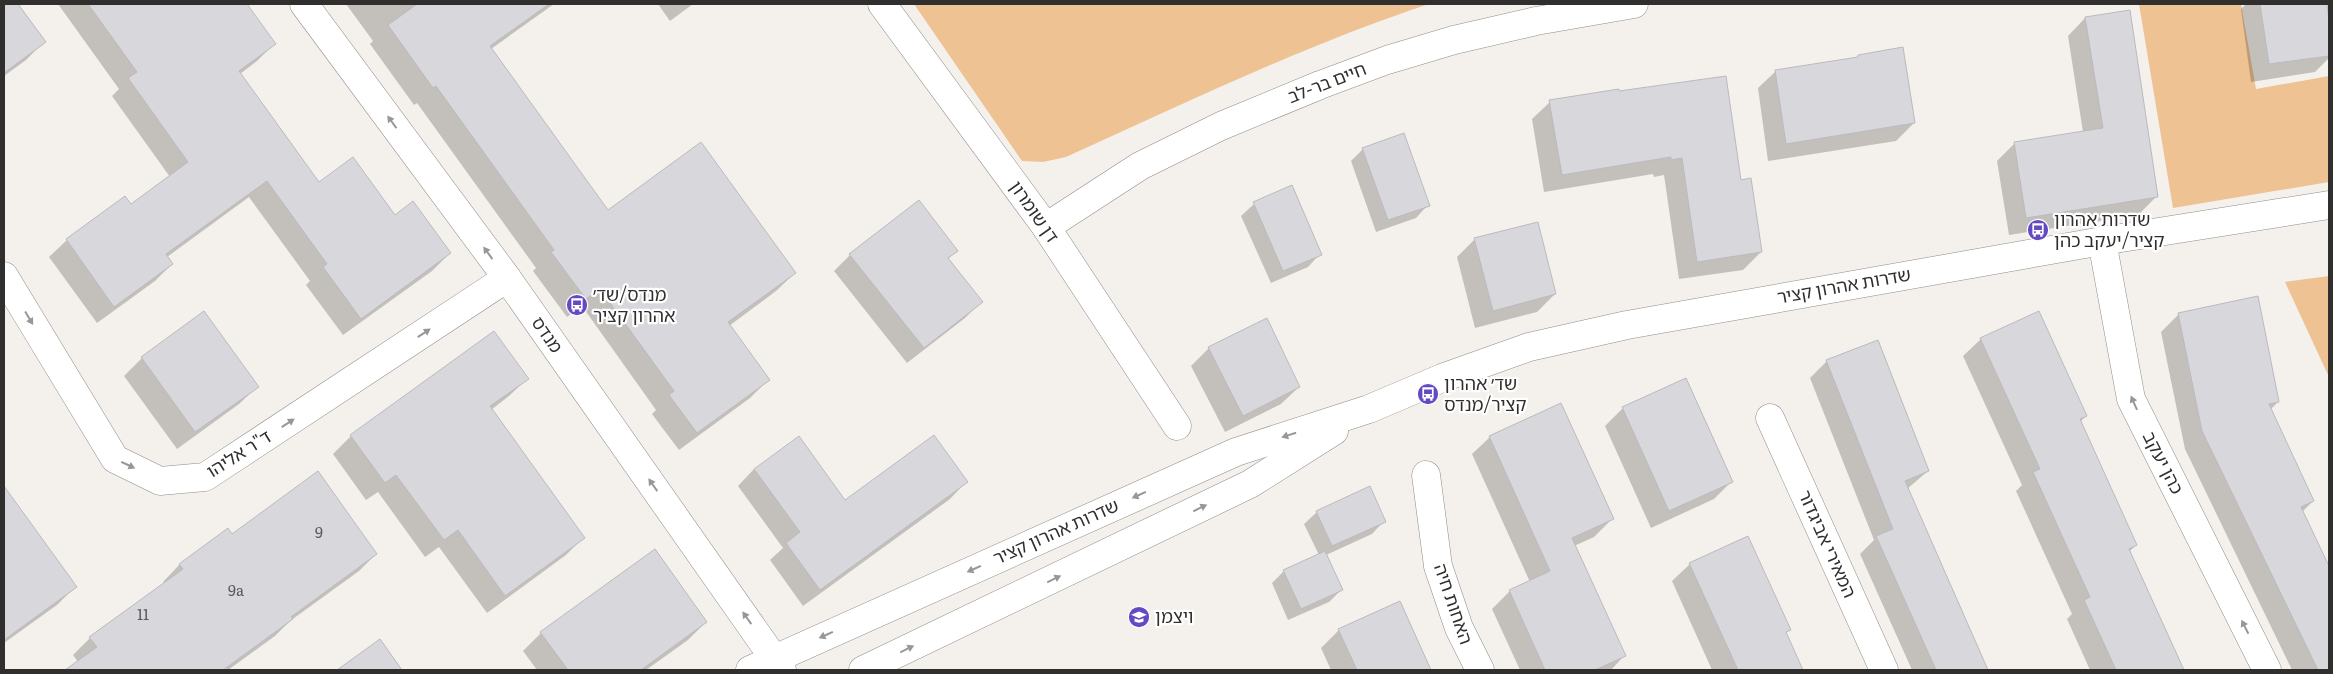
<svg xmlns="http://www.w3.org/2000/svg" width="2333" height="674" viewBox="0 0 2333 674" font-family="Literata,'Noto Sans Hebrew',serif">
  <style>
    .green { fill: #eec292 }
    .shadow { fill: #0003 }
    .building { fill: #d8d8dc; stroke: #bababf }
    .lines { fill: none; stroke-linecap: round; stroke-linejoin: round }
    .street-casing { stroke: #908d89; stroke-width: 29 }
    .secondary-casing { stroke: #908d89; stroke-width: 29 }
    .street { stroke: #fff; stroke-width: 28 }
    .secondary { stroke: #fff; stroke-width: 28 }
    .oneway { fill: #989796 }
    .labels { text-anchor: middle; stroke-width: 4.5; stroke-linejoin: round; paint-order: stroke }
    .number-label { font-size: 15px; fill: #5b595a }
    .street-label { font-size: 18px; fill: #312f2e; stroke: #fff }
    .poi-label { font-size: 18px; fill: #312f2e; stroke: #fff; text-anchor: start }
  </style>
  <rect width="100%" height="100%" fill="#f4f0ec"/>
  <!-- green -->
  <g class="green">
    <path d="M914 4H1429C1305 45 1186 103 1066 157L1043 162 1022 161Z"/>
    <path d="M2139 4H2241L2256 89 2329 76V182L2173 208Z"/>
    <path d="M2329 276V377L2285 282Z"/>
  </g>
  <!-- shadow -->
  <g class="shadow">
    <path d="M15 4 44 42 26 60 4 76V12Z"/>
    <path d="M58 4H213L219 13 233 4H246L274 44 257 61 240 74 319 183 395 216 450 253 432 271 343 335 306 285 310 281 249 197 167 257 172 264 155 281 97 323 49 257 67 240 124 198 130 206 170 177 112 96 119 89Z"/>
    <path d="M346 4H554L491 49 608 212 795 273 776 291 729 326 768 380 750 398 679 450 652 414 656 410 582 306 567 317 533 271 536 268 417 103 414 105 370 44 373 41Z"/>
    <path d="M658 4H693L670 21Z"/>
    <path d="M2246 4H2326L2329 29V58L2315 72 2251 82 2241 9Z"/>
    <path d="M2085 18 2156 197 2138 215 2009 235 1997 161 2015 143 2083 132 2068 36Z"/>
    <path d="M1859 56 1914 123 1896 141 1768 161 1758 88 1776 71 1855 59Z"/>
    <path d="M1550 102 1740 181 1761 252 1743 270 1679 279 1664 175 1654 177 1653 174 1544 192 1532 119Z"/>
    <path d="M1363 149 1428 205 1416 218 1376 232 1351 161Z"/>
    <path d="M1254 204 1320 254 1308 267 1271 283 1241 216Z"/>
    <path d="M1475 239 1555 294 1537 312 1475 328 1457 257Z"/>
    <path d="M956 251 948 259 981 302 965 318 907 363 834 271 850 255Z"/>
    <path d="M2179 314 2278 402 2270 410 2313 501 2302 512 2329 569V670H2292L2185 449 2161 332Z"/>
    <path d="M494 332 527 379 509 396 491 410 583 538 566 555 487 613 439 547 425 557 378 492 366 500 333 454 351 436Z"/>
    <path d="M1981 339 2086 416 2080 422 2136 545 2129 552 2183 670H2090L2067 619 2072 614 2016 491 2022 485 1963 356Z"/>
    <path d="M1209 348 1299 387 1281 404 1225 432 1191 366Z"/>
    <path d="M142 358 257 387 239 404 177 449 124 376Z"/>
    <path d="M1827 361 1928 471 1907 489 1987 670H1912L1860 554 1874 540 1810 378Z"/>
    <path d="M1623 408 1732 481 1714 499 1651 528 1605 426Z"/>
    <path d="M1490 437 1612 519 1594 537 1574 546 1624 656 1611 670H1520L1492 609 1510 591 1530 582 1472 454Z"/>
    <path d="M754 469 844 502 966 482 950 499 803 606 770 560 783 548 738 486Z"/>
    <path d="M8 493 75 587 57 605 4 643V496Z"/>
    <path d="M1317 512 1384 521 1372 534 1326 555 1342 589 1329 602 1288 620 1272 583 1284 571 1319 555 1304 524Z"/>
    <path d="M231 535 376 554 359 571 290 621 275 636 228 670 224 666 217 670H67L78 662 73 655 90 638 165 584 163 582 180 564Z"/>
    <path d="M1690 564 1789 630 1785 634 1802 670H1712L1672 581Z"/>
    <path d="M1399 602 1430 670H1331L1321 648 1339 630Z"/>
    <path d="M706 622 688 640 646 670H537L523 651 541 633Z"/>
    <path d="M380 641 401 670H339Z"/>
  </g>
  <!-- building -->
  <g class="building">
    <path d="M4 4H18L46 42 4 73Z"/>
    <path d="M88 4H247L276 44 239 71 319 182 353 157 395 215 413 201 451 253 361 319 323 267 327 264 267 181 166 254 173 264 114 307 66 239 125 196 131 204 188 162 128 78 137 72Z"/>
    <path d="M417 4H549L490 46 608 210 701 142 796 273 728 322 770 380 697 433 669 395 674 391 600 289 586 299 551 252 554 250 436 86 433 88 388 25Z"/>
    <path d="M2260 4H2327L2329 21V56L2269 64Z"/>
    <path d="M2130 10 2158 197 2026 218 2014 142 2103 128 2085 17Z"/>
    <path d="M1903 47 1915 123 1786 144 1775 70 1858 57V55Z"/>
    <path d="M1726 76 1741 180 1751 178 1762 252 1697 262 1682 158 1671 160V157L1562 175 1549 100 1619 89V91Z"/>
    <path d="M1404 133 1430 206 1388 220 1362 148Z"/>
    <path d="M1292 185 1322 255 1283 271 1253 202Z"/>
    <path d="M919 200 958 251 948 258 983 302 924 348 849 254Z"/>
    <path d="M1538 222 1556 294 1493 311 1474 238Z"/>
    <path d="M2258 296 2279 402 2269 404 2314 501 2301 507 2329 566V670H2318L2202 431 2178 313Z"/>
    <path d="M204 311 259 387 195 432 141 357Z"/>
    <path d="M2039 311 2087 416 2080 419 2137 545 2129 549 2184 670H2116L2084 600 2090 597 2033 472 2040 469 1980 338Z"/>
    <path d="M1267 318 1300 387 1243 416 1208 347Z"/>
    <path d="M494 331 529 379 490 406 585 538 505 596 458 530 444 540 396 475 385 483 350 435Z"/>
    <path d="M1878 340 1929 471 1905 481 1988 670H1936L1876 536 1893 529 1826 360Z"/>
    <path d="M1686 378 1733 482 1669 511 1622 407Z"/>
    <path d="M1561 403 1614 519 1572 538 1626 656 1595 670H1545L1509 590 1550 571 1489 436Z"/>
    <path d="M934 435 968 482 820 590 786 543 800 532 754 469 799 436 845 500Z"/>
    <path d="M318 471 377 554 291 617 293 619 223 670H65L97 647 89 637 183 569 179 564 228 528 232 534Z"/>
    <path d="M4 486 77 587 4 640Z"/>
    <path d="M1370 486 1386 522 1332 546 1316 511Z"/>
    <path d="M1748 536 1791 630 1786 632 1803 670H1738L1689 563Z"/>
    <path d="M655 549 707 622 641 670H568L540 632Z"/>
    <path d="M1325 551 1343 590 1301 609 1283 570Z"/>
    <path d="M1400 601 1431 670H1357L1338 629Z"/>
    <path d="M380 639 402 670H337Z"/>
  </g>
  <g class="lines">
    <!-- street casing -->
    <g class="street-casing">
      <g id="street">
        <path d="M882 4 1046 227 1177 426"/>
        <path d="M1046 227 1140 166 1221 126 1320 85 1387 60 1454 40 1536 21 1634 4"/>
        <path d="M2102 241 2131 399 2267 670"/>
        <path d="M4 276 115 459 160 481 205 477 507 278"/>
        <path d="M1770 418 1884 670"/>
        <path d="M1426 475 1438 566 1459 628 1480 670"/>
      </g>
    </g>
    <!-- secondary casing -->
    <g class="secondary-casing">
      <g id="secondary">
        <path d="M304 4 507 278 782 670"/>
        <path d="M750 670 1236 452 1369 409 1442 378 1529 347 1627 325 2102 241 2329 205"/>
        <path d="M863 670 1250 484 1334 431"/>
      </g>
    </g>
    <!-- street -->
    <use href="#street" class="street"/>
    <!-- secondary -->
    <use href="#secondary" class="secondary"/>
  </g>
  <!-- one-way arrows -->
  <defs><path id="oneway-solid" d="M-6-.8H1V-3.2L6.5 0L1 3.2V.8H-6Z" transform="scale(1.25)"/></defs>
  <g class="oneway">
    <use href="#oneway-solid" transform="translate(392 122) rotate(-126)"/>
    <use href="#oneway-solid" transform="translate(488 253) rotate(-126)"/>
    <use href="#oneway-solid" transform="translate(29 318) rotate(59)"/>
    <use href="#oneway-solid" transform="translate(424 333) rotate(-33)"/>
    <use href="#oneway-solid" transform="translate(2134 403) rotate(-114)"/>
    <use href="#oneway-solid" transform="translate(288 423) rotate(-33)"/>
    <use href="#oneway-solid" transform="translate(1289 435) rotate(162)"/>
    <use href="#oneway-solid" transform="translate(128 465) rotate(25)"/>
    <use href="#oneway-solid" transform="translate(653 485) rotate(-125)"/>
    <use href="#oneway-solid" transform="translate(1139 495) rotate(156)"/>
    <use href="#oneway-solid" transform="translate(1200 508) rotate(-26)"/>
    <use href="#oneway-solid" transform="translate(974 569) rotate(156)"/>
    <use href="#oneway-solid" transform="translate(1054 579) rotate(-26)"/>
    <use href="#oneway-solid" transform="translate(747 618) rotate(-125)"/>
    <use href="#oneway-solid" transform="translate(2245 627) rotate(-117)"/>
    <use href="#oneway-solid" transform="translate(826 635) rotate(156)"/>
    <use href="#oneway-solid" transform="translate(907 649) rotate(-26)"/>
  </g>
  <!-- icons -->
  <defs>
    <g id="bus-disc" transform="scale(1.125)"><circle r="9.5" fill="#634ac3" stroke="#fff"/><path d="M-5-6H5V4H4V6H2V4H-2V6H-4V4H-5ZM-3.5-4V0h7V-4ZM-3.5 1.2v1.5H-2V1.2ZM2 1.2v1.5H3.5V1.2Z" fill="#fff"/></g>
    <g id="school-disc" transform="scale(1.125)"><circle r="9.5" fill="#634ac3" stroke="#fff"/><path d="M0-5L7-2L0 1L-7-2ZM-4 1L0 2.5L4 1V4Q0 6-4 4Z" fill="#fff"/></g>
  </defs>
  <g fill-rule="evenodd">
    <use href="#bus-disc" x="2038" y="230"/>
    <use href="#bus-disc" x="577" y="305"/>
    <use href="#bus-disc" x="1428" y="394"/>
    <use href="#school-disc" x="1139" y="617"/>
  </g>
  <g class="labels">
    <!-- number labels -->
    <g class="number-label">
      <text x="319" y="538">9</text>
      <text x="236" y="596">9a</text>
      <text x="143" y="620">11</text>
    </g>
    <!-- street labels -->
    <g class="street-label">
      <text transform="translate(1327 83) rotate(-21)" y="6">חיים בר-לב</text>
      <text transform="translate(1034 212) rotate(55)" y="6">דן שומרון</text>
      <text transform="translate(1844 286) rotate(-10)" y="6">שדרות אהרון קציר</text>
      <text transform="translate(547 335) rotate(55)" y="6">מנדס</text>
      <text transform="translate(239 454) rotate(-32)" y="6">ד"ר אליהו</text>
      <text transform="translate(2163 463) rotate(63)" y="6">כהן יעקב</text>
      <text transform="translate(1056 532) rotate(-24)" y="6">שדרות אהרון קציר</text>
      <text transform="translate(1827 544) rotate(66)" y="6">המאירי אביגדור</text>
      <text transform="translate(1453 604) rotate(71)" y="6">האחות חיה</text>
    </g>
    <!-- poi labels -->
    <g class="poi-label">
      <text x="2054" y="226">שדרות אהרון<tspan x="2054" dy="21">קציר/יעקב כהן</tspan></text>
      <text x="593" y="301">מנדס/שד׳<tspan x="593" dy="21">אהרון קציר</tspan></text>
      <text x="1444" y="390">שד׳ אהרון<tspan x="1444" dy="21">קציר/מנדס</tspan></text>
      <text x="1155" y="623">ויצמן</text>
    </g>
  </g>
  <!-- border -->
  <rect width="2333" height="674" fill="none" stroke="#312f2e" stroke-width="10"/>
</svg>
